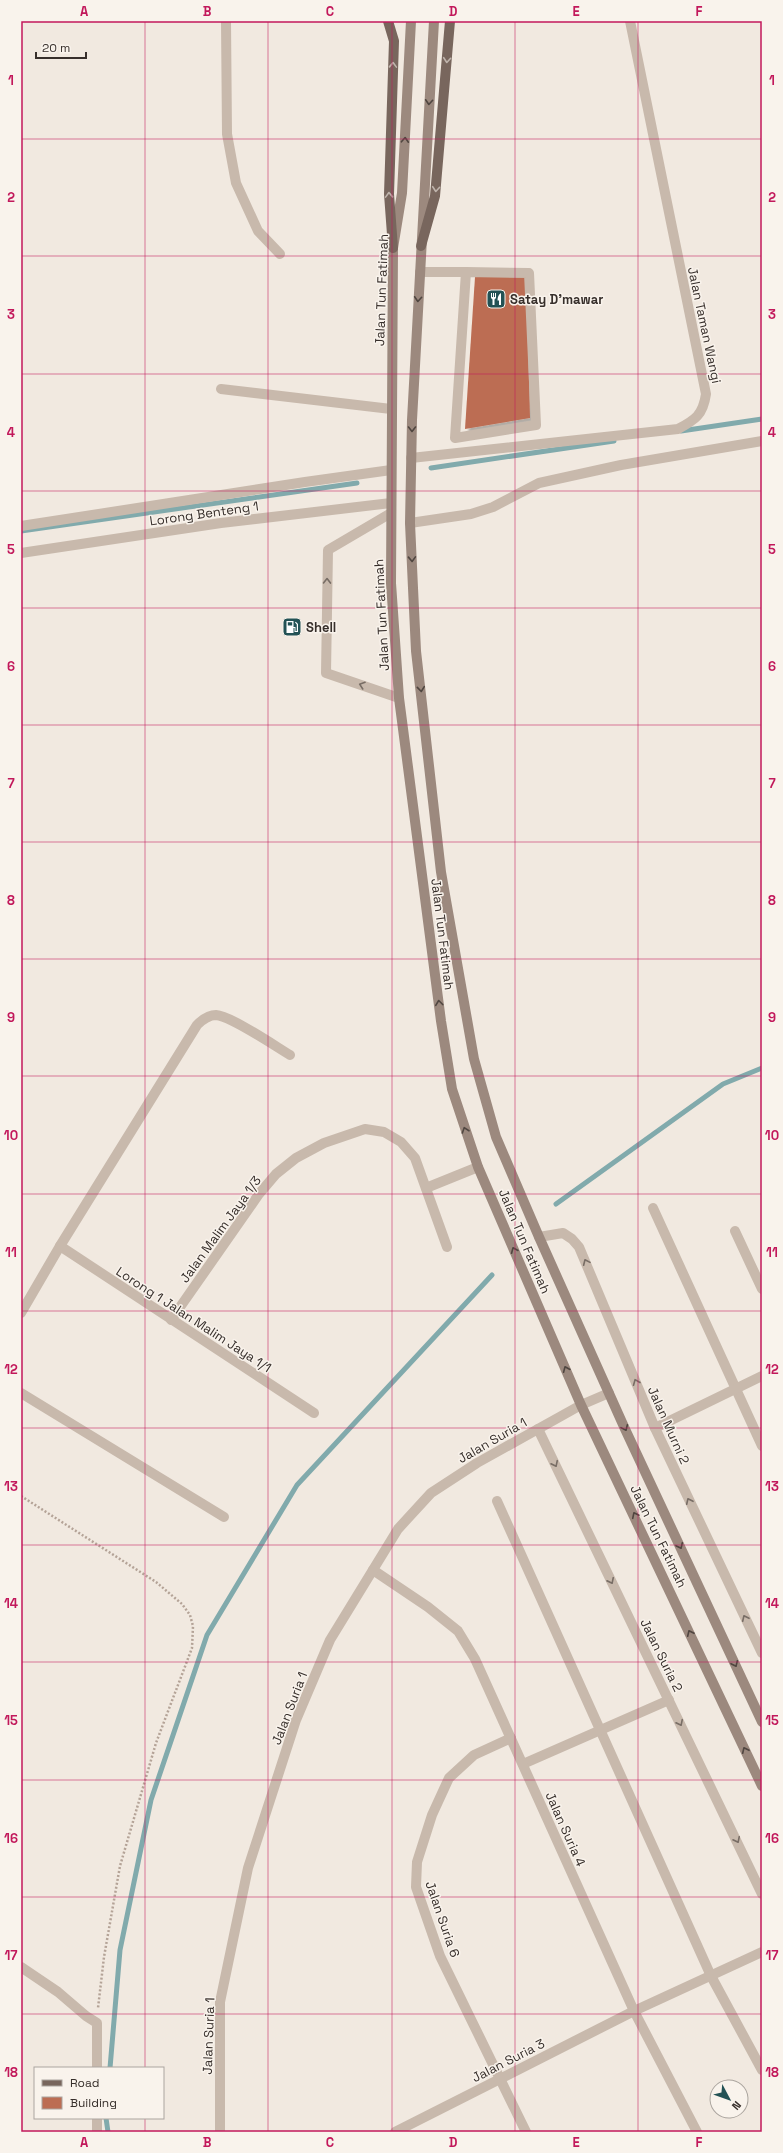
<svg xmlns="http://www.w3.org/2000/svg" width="783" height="2153" viewBox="0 0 783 2153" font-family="'Space Grotesk',sans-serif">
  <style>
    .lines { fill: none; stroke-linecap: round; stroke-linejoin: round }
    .stream { stroke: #81aaac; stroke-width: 5 }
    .building { fill: #bc6d53; filter: url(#shadow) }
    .path { stroke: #b4a397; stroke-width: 2.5; stroke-dasharray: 2 2; stroke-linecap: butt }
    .lane { stroke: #c8b9ac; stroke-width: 10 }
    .street { stroke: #c8b9ac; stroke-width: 10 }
    .secondary { stroke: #9c897e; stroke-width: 10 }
    .primary { stroke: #78665d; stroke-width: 10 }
    .oneway { stroke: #bfb4ac }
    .oneway2 { stroke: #504640 }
    .oneway3 { stroke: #786d65 }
    .grid { fill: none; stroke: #c2185b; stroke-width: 1; stroke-opacity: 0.55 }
    .labels { text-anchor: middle; stroke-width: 3; stroke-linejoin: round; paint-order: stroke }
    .street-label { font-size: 13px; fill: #372f2b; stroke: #f9f3ec }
    .poi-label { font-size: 13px; font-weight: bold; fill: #372f2b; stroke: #f9f3ec; text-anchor: start }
    .neatline { fill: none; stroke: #c2185b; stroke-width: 1.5 }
    .grid-label { font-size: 13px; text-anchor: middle; font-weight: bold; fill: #c2185b }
  </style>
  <defs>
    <filter id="shadow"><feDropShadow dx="3.5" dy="3.5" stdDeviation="1" flood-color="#0004"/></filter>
  </defs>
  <rect width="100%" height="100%" fill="#f1e9e0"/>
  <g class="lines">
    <!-- stream -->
    <g class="stream">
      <path d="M681 431 762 419"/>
      <path d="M431 468 614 441"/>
      <path d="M21 531 357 483"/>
      <path d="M556 1204 723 1084 762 1068"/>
      <path d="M110 2068 120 1950 151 1800 207 1635 297 1485 492 1275"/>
      <path d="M106 2118 108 2132"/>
    </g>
  </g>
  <!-- building -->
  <path class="building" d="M526 276 530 418 465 429 475 277Z"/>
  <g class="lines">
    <!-- path -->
    <path class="path" d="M21 1496 156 1582 182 1604 190 1615 193 1626 192 1648 156 1743 120 1866 104 1957 98 2008"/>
    <!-- lane -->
    <g class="lane">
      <path d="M420 272H466L455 438 536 425 529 273 466 272"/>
      <path d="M221 389 391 409"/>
      <path d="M391 513 328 550 326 673 399 698"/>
      <path d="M653 1208 762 1446"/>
      <path d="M655 1428 762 1376"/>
      <path d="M497 1501 711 1976 762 2070"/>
      <path d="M523 1764 669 1700"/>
      <path d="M21 1967 58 1992 86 2016 97 2023V2068"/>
      <path d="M634 2011 762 1952"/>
      <path d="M97 2132V2118"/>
    </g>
    <!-- street -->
    <g class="street">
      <path d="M226 21 227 134 236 183 258 231 280 254"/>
      <path d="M411 458 678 429C695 420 703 415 706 394L630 21"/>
      <path d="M410 523 471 514 493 507 539 483 621 465 762 441"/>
      <path d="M21 526 305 482 391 470"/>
      <path d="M21 553 221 523 391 503"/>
      <path d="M426 1188 478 1167"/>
      <path d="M735 1231 762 1289"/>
      <path d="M539 1237 563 1233 572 1239 579 1247 655 1428 762 1653"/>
      <path d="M60 1246 314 1413"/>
      <path d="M21 1313 60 1246 197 1025C202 1020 208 1015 216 1015 231 1016 275 1046 290 1055"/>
      <path d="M171 1320 259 1194 276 1174 296 1158 324 1143 365 1129 384 1132 401 1142 415 1158 447 1247"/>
      <path d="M21 1393 224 1517"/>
      <path d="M538 1429 762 1894"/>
      <path d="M373 1570 428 1607 458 1631 475 1659 634 2011 697 2132"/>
      <path d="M511 1738 474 1755 449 1778 432 1815 417 1862 416 1887 440 1956 526 2132"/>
      <path d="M220 2132V2002L248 1868 296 1720 330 1640 398 1529 431 1493 477 1463 581 1405 609 1393"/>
      <path d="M395 2132 634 2011"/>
    </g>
    <!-- secondary -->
    <g class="secondary">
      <path d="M411 21 402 193 393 248 391 583 399 698 441 1021 452 1089 478 1167 581 1405 762 1786"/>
      <path d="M434 21 412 420 410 523 413 588 416 651 441 872 474 1059 496 1137 539 1237 625 1429 762 1722"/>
    </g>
    <!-- primary -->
    <g class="primary">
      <path d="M388 21 394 41 389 194 393 248"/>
      <path d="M421 246 435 196 450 21"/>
    </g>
  </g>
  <!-- one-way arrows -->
  <defs><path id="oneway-chevron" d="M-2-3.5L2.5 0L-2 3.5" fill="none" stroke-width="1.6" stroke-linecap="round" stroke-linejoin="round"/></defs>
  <g class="oneway">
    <use href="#oneway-chevron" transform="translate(447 60) rotate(95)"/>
    <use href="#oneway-chevron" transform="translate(393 65) rotate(-88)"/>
    <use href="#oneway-chevron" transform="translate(436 189) rotate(95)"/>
    <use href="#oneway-chevron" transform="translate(389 195) rotate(-92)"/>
  </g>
  <g class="oneway2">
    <use href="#oneway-chevron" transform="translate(429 102) rotate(94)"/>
    <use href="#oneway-chevron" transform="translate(405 140) rotate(-87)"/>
    <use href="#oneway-chevron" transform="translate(418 299) rotate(94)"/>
    <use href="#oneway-chevron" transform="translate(412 429) rotate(90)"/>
    <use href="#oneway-chevron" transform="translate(412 559) rotate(88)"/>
    <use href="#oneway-chevron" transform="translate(421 689) rotate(84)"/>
    <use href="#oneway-chevron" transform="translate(439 1003) rotate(-97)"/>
    <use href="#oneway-chevron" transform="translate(465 1130) rotate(-109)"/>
    <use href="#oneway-chevron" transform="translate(514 1250) rotate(-113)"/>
    <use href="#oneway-chevron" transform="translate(566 1369) rotate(-113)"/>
    <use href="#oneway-chevron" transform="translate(625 1428) rotate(66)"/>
    <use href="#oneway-chevron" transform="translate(635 1515) rotate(-116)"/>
    <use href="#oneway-chevron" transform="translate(680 1546) rotate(65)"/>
    <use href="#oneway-chevron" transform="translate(690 1633) rotate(-115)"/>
    <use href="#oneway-chevron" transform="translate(735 1664) rotate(65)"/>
    <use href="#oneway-chevron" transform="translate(745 1750) rotate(-115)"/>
  </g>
  <g class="oneway3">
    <use href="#oneway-chevron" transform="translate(327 581) rotate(-89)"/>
    <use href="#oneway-chevron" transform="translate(362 685) rotate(-161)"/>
    <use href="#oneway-chevron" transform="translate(586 1262) rotate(-114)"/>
    <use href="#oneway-chevron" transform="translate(636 1382) rotate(-112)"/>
    <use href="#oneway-chevron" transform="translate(555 1464) rotate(64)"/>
    <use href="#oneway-chevron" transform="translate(689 1501) rotate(-115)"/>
    <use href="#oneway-chevron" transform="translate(611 1581) rotate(64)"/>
    <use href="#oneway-chevron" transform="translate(745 1618) rotate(-115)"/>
    <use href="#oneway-chevron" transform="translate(680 1723) rotate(64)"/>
    <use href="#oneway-chevron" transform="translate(737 1840) rotate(64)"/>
  </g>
  <!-- grid -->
  <path class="grid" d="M145 21V2068M268 21V2132M392 21V2132M515 21V2132M638 21V2132M21 139H762M21 256H762M21 374H762M21 491H762M21 608H762M21 725H762M21 842H762M21 959H762M21 1076H762M21 1194H762M21 1311H762M21 1428H762M21 1545H762M21 1662H762M21 1780H762M21 1897H762M21 2014H762M145 2118V2132"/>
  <!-- icons -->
  <defs>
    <g id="restaurant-square" transform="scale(1)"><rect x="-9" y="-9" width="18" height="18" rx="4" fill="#235255" stroke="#f9f3ec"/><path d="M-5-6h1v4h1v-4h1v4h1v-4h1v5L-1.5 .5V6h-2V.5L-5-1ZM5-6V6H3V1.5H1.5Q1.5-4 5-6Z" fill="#fff"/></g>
    <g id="fuel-square" transform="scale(1)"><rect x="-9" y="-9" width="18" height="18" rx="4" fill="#235255" stroke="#f9f3ec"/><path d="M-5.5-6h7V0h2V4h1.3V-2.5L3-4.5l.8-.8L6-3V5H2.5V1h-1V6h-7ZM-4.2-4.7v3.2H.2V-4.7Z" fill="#fff"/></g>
  </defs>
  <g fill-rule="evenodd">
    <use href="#restaurant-square" x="496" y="299"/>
    <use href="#fuel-square" x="292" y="627"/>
  </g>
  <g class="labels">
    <!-- street labels -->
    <g class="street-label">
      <text transform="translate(381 290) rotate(-88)" y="5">Jalan Tun Fatimah</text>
      <text transform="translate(705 325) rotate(78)" y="5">Jalan Taman Wangi</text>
      <text transform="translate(204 513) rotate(-8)" y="5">Lorong Benteng 1</text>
      <text transform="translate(381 615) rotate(-93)" y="5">Jalan Tun Fatimah</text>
      <text transform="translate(443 934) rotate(83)" y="5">Jalan Tun Fatimah</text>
      <text transform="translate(220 1229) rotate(-54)" y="5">Jalan Malim Jaya 1/3</text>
      <text transform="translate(525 1241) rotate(67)" y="5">Jalan Tun Fatimah</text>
      <text transform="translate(194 1319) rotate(33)" y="5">Lorong 1 Jalan Malim Jaya 1/1</text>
      <text transform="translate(669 1425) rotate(66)" y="5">Jalan Murni 2</text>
      <text transform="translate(492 1440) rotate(-30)" y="5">Jalan Suria 1</text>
      <text transform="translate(659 1536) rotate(64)" y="5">Jalan Tun Fatimah</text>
      <text transform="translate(662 1655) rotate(64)" y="5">Jalan Suria 2</text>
      <text transform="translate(289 1708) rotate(-69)" y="5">Jalan Suria 1</text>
      <text transform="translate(566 1829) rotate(66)" y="5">Jalan Suria 4</text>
      <text transform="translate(443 1919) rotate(71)" y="5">Jalan Suria 6</text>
      <text transform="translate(208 2036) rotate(-88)" y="5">Jalan Suria 1</text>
      <text transform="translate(508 2060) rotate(-27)" y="5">Jalan Suria 3</text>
    </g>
    <!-- poi labels -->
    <g class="poi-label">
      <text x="510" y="304">Satay D'mawar</text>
      <text x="306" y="632">Shell</text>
    </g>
  </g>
  <!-- border -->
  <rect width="783" height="2153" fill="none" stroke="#f9f3ec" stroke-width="44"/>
  <!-- legend -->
  <rect x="34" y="2067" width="130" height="52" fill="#f9f3ec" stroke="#aba59f"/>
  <rect x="42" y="2080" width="20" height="6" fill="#78665d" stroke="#aba59f"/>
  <text x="70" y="2087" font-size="12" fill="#372f2b">Road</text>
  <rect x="42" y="2097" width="20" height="12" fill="#bc6d53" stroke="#aba59f"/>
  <text x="70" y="2107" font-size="12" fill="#372f2b">Building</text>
  <!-- north arrow -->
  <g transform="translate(729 2099) rotate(131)"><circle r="19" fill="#f9f3ec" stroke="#aba59f"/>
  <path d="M0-3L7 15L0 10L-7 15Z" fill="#235255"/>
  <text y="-6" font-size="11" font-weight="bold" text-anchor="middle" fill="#372f2b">N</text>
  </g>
  <!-- scale -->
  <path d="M36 52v6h50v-6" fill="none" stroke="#372f2b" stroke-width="2"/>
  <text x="42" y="52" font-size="12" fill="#372f2b" stroke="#f9f3ec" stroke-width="3" paint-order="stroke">20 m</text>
  <rect x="22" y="22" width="739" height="2109" class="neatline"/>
  <g class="grid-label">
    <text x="84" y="16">A</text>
    <text x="207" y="16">B</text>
    <text x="330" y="16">C</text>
    <text x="453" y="16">D</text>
    <text x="576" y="16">E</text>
    <text x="699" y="16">F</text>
    <text x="11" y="85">1</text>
    <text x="772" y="85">1</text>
    <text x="11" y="202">2</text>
    <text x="772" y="202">2</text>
    <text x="11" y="319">3</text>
    <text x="772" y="319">3</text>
    <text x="11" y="437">4</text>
    <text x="772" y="437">4</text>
    <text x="11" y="554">5</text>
    <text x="772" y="554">5</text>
    <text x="11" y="671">6</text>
    <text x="772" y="671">6</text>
    <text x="11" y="788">7</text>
    <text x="772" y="788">7</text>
    <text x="11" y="905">8</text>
    <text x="772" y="905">8</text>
    <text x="11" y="1022">9</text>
    <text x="772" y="1022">9</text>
    <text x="11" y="1140">10</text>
    <text x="772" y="1140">10</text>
    <text x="11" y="1257">11</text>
    <text x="772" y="1257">11</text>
    <text x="11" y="1374">12</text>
    <text x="772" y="1374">12</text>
    <text x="11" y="1491">13</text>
    <text x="772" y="1491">13</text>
    <text x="11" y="1608">14</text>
    <text x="772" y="1608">14</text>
    <text x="11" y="1725">15</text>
    <text x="772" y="1725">15</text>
    <text x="11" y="1843">16</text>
    <text x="772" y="1843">16</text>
    <text x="11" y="1960">17</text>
    <text x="772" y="1960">17</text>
    <text x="11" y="2077">18</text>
    <text x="772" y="2077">18</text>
    <text x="84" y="2147">A</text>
    <text x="207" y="2147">B</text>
    <text x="330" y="2147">C</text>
    <text x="453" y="2147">D</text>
    <text x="576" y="2147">E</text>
    <text x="699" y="2147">F</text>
  </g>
</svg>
